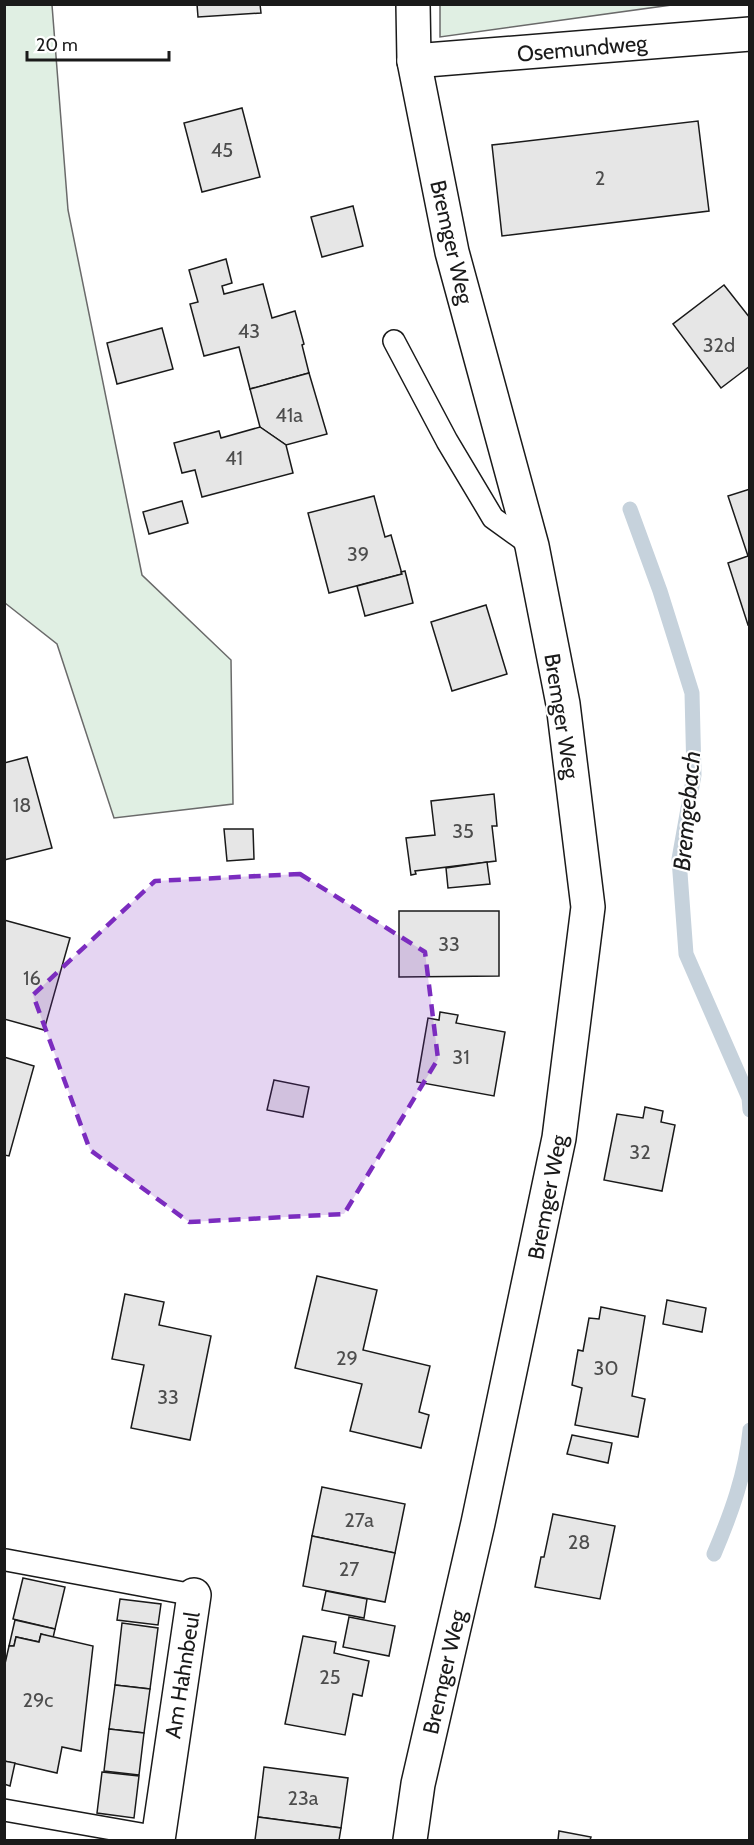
<svg xmlns="http://www.w3.org/2000/svg" width="754" height="1845" viewBox="0 0 754 1845" font-family="Cabin,sans-serif">
  <style>
    .green { fill: #e0efe3; stroke: #6a6a6a; stroke-width: 1.5 }
    .lines { fill: none; stroke-linecap: round; stroke-linejoin: round }
    .stream { stroke: #c6d2dc; stroke-width: 15 }
    .building { fill: #e6e6e6; stroke: #1a1a1a; stroke-width: 1.5 }
    .service-casing { stroke: #1a1a1a; stroke-width: 24 }
    .minor-casing { stroke: #1a1a1a; stroke-width: 36 }
    .service { stroke: #fff; stroke-width: 21 }
    .minor { stroke: #fff; stroke-width: 33 }
    .marked { fill: #7b2cbf; fill-opacity: 0.2; stroke: #7b2cbf; stroke-width: 4.5; stroke-dasharray: 12 8; stroke-linejoin: round }
    .labels { text-anchor: middle; stroke-width: 4.5; stroke-linejoin: round; paint-order: stroke }
    .number-label { font-size: 20px; fill: #4d4d4d }
    .street-label { font-size: 22px; fill: #1a1a1a; stroke: #fff }
    .water-label { font-size: 24px; font-style: italic; fill: #1a1a1a; stroke: #fff }
  </style>
  <rect width="100%" height="100%" fill="#fff"/>
  <!-- green -->
  <g class="green">
    <path d="M440 4H671V5L440 37Z"/>
    <path d="M4 5H52L68 210 142 575 231 660 233 804 114 818 57 644 5 603Z"/>
  </g>
  <g class="lines">
    <!-- stream -->
    <g class="stream">
      <path d="M630 509 660 591 692 693 694 775 679 859 686 954 749 1098 750 1110"/>
      <path d="M714 1554C731 1514 746 1473 750 1430"/>
    </g>
  </g>
  <!-- building -->
  <g class="building">
    <path d="M197 4H260L261 13 198 17Z"/>
    <path d="M242 108 260 177 202 192 184 123Z"/>
    <path d="M698 121 709 211 502 236 492 145Z"/>
    <path d="M353 206 363 246 322 257 311 217Z"/>
    <path d="M226 259 232 283 222 286 224 294 263 284 272 318 295 311 304 344 302 345 309 373 250 389 239 347 204 356 190 304 198 302 189 270Z"/>
    <path d="M724 285 750 318V366L721 388 673 324Z"/>
    <path d="M162 328 173 369 117 384 107 343Z"/>
    <path d="M309 373 327 434 286 445 260 427 250 389Z"/>
    <path d="M260 427 286 445 293 473 202 497 195 470 182 473 174 443 219 431 221 438Z"/>
    <path d="M750 489V624L748 625 728 563 748 556 728 496Z"/>
    <path d="M374 496 385 537 391 535 402 574 329 593 308 513Z"/>
    <path d="M182 501 188 523 149 534 143 512Z"/>
    <path d="M405 571 413 603 365 616 357 586 402 574 401 572Z"/>
    <path d="M486 605 507 674 452 691 431 622Z"/>
    <path d="M27 757 52 848 4 860V763Z"/>
    <path d="M494 794 497 826H492L496 861 415 871 416 874 411 875 406 838 435 835 431 801Z"/>
    <path d="M224 829H253L254 859 227 861Z"/>
    <path d="M487 862 490 884 448 888 446 868Z"/>
    <path d="M399 911H499V976L399 977Z"/>
    <path d="M4 920 70 938 44 1030 4 1019Z"/>
    <path d="M440 1012 458 1015 456 1023 505 1032 494 1096 417 1082 428 1018 439 1020Z"/>
    <path d="M4 1057 34 1066 9 1156 4 1155Z"/>
    <path d="M274 1080 309 1087 303 1117 267 1110Z"/>
    <path d="M645 1107 663 1111 661 1122 675 1125 662 1191 604 1180 617 1114 643 1118Z"/>
    <path d="M317 1276 377 1290 363 1350 430 1366 419 1412 429 1415 421 1448 350 1431 362 1384 295 1368Z"/>
    <path d="M125 1294 164 1302 159 1325 211 1336 190 1440 131 1428 144 1365 112 1359Z"/>
    <path d="M667 1300 706 1308 702 1332 663 1324Z"/>
    <path d="M601 1307 645 1316 632 1396 645 1399 638 1437 575 1425 582 1388 572 1385 578 1350 583 1351 589 1318 599 1319Z"/>
    <path d="M572 1435 612 1443 608 1463 567 1454Z"/>
    <path d="M322 1487 405 1504 395 1553 312 1536Z"/>
    <path d="M553 1514 615 1526 600 1599 535 1587 541 1557H544Z"/>
    <path d="M312 1536 395 1553 385 1602 303 1586Z"/>
    <path d="M23 1578 65 1587 55 1629 13 1619Z"/>
    <path d="M326 1591 367 1599 364 1618 322 1610Z"/>
    <path d="M120 1599 161 1604 158 1625 117 1620Z"/>
    <path d="M349 1617 395 1626 389 1656 343 1647Z"/>
    <path d="M15 1620 55 1629 53 1638 41 1634 39 1642 16 1637 14 1646H9Z"/>
    <path d="M122 1623 158 1628 150 1689 115 1685Z"/>
    <path d="M41 1634 93 1646 81 1751 62 1747 57 1773 4 1761V1668L9 1646H14L16 1637 39 1642Z"/>
    <path d="M303 1636 336 1642 334 1653 369 1661 362 1696 353 1694 345 1735 285 1724Z"/>
    <path d="M115 1685 150 1689 144 1733 109 1729Z"/>
    <path d="M109 1729 144 1733 139 1775 104 1771Z"/>
    <path d="M4 1761 15 1763 10 1786 4 1784Z"/>
    <path d="M264 1767 348 1778 341 1828 258 1817Z"/>
    <path d="M102 1772 139 1776 134 1818 97 1813Z"/>
    <path d="M258 1817 341 1828 339 1840H255Z"/>
    <path d="M559 1831 591 1837 590 1840H558Z"/>
  </g>
  <g class="lines">
    <!-- service casing -->
    <g class="service-casing">
      <g id="service">
        <path d="M394 341 447 441 493 518 532 546"/>
        <path d="M6 1560 194 1595"/>
        <path d="M4 1810 158 1837"/>
      </g>
    </g>
    <!-- minor casing -->
    <g class="minor-casing">
      <g id="minor">
        <path d="M414 61 750 34"/>
        <path d="M158 1840 194 1595"/>
        <path d="M410 1840 418 1784 478 1523 559 1138 588 907 563 704 532 546 452 252 414 61 413 4"/>
      </g>
    </g>
    <!-- service -->
    <use href="#service" class="service"/>
    <!-- minor -->
    <use href="#minor" class="minor"/>
  </g>
  <!-- marked area -->
  <path class="marked" d="M300 874 425 952 438 1059 344 1214 189 1222 90 1150 33 995 155 881Z"/>
  <g class="labels">
    <!-- number labels -->
    <g class="number-label">
      <text x="222" y="157">45</text>
      <text x="600" y="185">2</text>
      <text x="249" y="338">43</text>
      <text x="719" y="352">32d</text>
      <text x="289" y="422">41a</text>
      <text x="234" y="465">41</text>
      <text x="358" y="561">39</text>
      <text x="22" y="812">18</text>
      <text x="463" y="838">35</text>
      <text x="449" y="951">33</text>
      <text x="32" y="985">16</text>
      <text x="461" y="1064">31</text>
      <text x="640" y="1159">32</text>
      <text x="347" y="1365">29</text>
      <text x="606" y="1375">30</text>
      <text x="168" y="1404">33</text>
      <text x="359" y="1527">27a</text>
      <text x="579" y="1549">28</text>
      <text x="349" y="1576">27</text>
      <text x="330" y="1684">25</text>
      <text x="38" y="1707">29c</text>
      <text x="303" y="1805">23a</text>
    </g>
    <!-- street labels -->
    <g class="street-label">
      <text transform="translate(582 48) rotate(-5)" y="8">Osemundweg</text>
      <text transform="translate(452 242) rotate(77)" y="8">Bremger Weg</text>
      <text transform="translate(562 716) rotate(81)" y="8">Bremger Weg</text>
      <text transform="translate(547 1197) rotate(-79)" y="8">Bremger Weg</text>
      <text transform="translate(444 1672) rotate(-77)" y="8">Bremger Weg</text>
      <text transform="translate(182 1675) rotate(-81)" y="8">Am Hahnbeul</text>
    </g>
    <!-- water labels -->
    <g class="water-label">
      <text transform="translate(687 811) rotate(-85)" y="8">Bremgebach</text>
    </g>
  </g>
  <!-- border -->
  <rect width="754" height="1845" fill="none" stroke="#1a1a1a" stroke-width="12"/>
  <!-- scale -->
  <path d="M27 51v9h142v-9" fill="none" stroke="#1a1a1a" stroke-width="3"/>
  <text x="36" y="51" font-size="18" fill="#1a1a1a" stroke="#ffffff" stroke-width="4.5" paint-order="stroke">20 m</text>
</svg>
